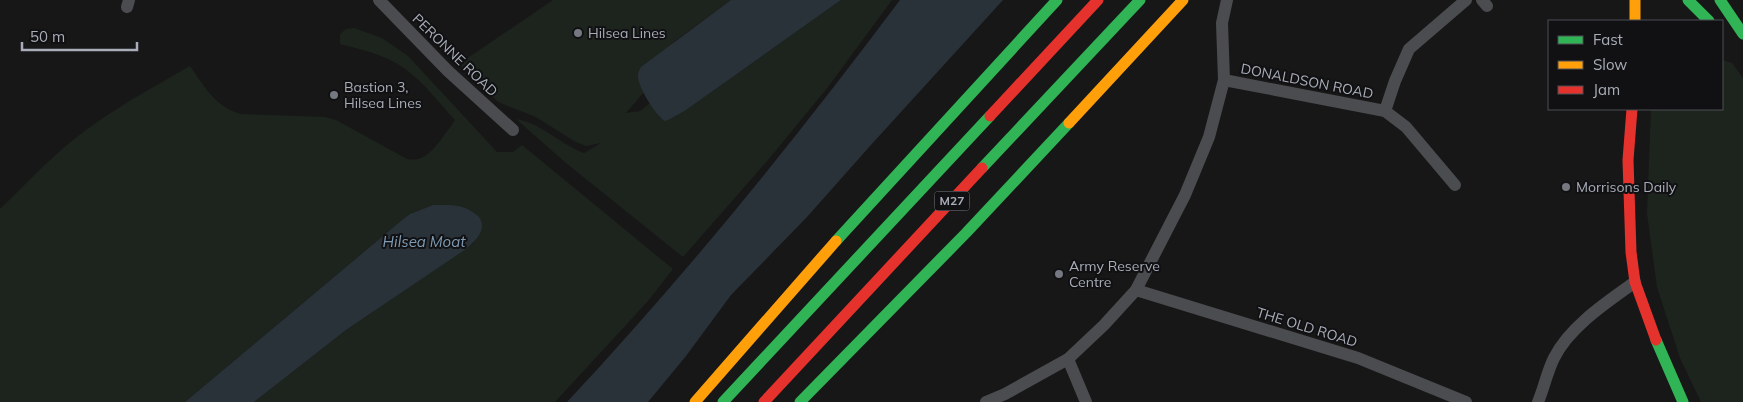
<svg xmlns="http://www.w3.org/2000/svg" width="1743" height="402" viewBox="0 0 1743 402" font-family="Mulish,sans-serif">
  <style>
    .green { fill: #1d241e }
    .water { fill: #2a3239 }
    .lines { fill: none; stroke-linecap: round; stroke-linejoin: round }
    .street { stroke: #4b4c50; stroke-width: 12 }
    .fast { stroke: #30b455; stroke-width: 11 }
    .slow { stroke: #ff9f0a; stroke-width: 11 }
    .jam { stroke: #e5322d; stroke-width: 11 }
    .poi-dot { fill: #757880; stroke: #111113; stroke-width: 2 }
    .labels { text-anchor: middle; stroke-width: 4; stroke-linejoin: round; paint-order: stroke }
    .shield { fill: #111113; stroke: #7b7e86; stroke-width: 1 }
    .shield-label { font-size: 12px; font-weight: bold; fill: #a8adb8 }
    .poi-label { font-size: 14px; fill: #a8adb8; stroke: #111113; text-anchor: start }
    .street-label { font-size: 14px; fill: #a8adb8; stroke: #111113 }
    .water-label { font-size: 15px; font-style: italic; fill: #7f9bb3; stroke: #111113 }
  </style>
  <rect width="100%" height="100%" fill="#171717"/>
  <!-- green -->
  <g class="green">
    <path d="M553 0H731L675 41 639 80 644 92 626 113 640 111 650 103 660 118 686 110 841 0H892L828 87 768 160 683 257 566 163 516 119C541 123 560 144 584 153L601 143 586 146 574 141 536 117 498 102 459 64Z"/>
    <path d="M354 28 382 38 408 56 497 152H513L522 145 673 269 648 301 555 402H254L346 330 474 243 433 205 410 214 402 220 185 402H0V209C24 186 47 161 73 140 109 111 150 89 190 66 205 87 215 107 241 114L325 117 336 120 407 159C412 160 418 160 423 157 434 152 448 130 455 120 440 104 426 85 409 72 390 56 364 50 340 44V34L346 29Z"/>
    <path d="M1722 60 1732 63 1743 78V402H1701L1680 358 1657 287 1647 213 1651 109H1722Z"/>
  </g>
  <!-- water -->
  <g class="water">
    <path d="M731 0H841L686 110 670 119 665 121C656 116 637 86 638 75 638 72 640 69 641 67Z"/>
    <path d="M900 0H1003L870 146 807 217 731 295 686 356 648 402H567C686 275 796 139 900 0Z"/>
    <path d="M433 205C443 205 455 204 465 208 494 220 481 238 463 251L346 330 254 402H185L402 220 410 214Z"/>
  </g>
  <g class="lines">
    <!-- street -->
    <g class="street">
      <path d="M379 0 448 71 513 130"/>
      <path d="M1482 0 1487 6"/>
      <path d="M127 7 129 0"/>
      <path d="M1224 80 1385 111 1406 127 1455 185"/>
      <path d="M1385 111 1395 81 1409 49 1466 0"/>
      <path d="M1136 290 1358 358 1466 402"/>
      <path d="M1068 359 1086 402"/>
      <path d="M986 402 1005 394 1068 359 1104 325 1136 290 1185 195 1209 137 1224 80 1222 23 1227 0"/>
      <path d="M1538 402C1544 388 1547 372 1554 358 1569 327 1607 302 1635 282"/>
    </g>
    <!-- fast -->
    <g class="fast">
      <path d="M1688 0 1709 21"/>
      <path d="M1720 0 1743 34"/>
      <path d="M982 168 1140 0"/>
      <path d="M836 241 1057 0"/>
      <path d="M1656 340 1683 402"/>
      <path d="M723 402 990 116"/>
      <path d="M800 402 966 233 1069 123"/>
    </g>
    <!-- slow -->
    <g class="slow">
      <path d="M1635 0V21"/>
      <path d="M1069 123 1183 0"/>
      <path d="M695 402 836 241"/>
    </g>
    <!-- jam -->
    <g class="jam">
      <path d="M1632 109 1628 160 1631 252 1635 282 1656 340"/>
      <path d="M990 116 1098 0"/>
      <path d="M764 402 982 168"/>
    </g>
  </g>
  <!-- markers -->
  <g class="poi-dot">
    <circle cx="578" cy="33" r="5"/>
    <circle cx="334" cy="95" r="5"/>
    <circle cx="1566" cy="187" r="5"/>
    <circle cx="1059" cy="274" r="5"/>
  </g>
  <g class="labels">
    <!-- shield labels -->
    <rect class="shield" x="934.5" y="191.5" width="35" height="19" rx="4"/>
    <g class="shield-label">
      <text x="952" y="205">M27</text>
    </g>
    <!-- poi labels -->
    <g class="poi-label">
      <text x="588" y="38">Hilsea Lines</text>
      <text x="344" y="92">Bastion 3,<tspan x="344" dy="16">Hilsea Lines</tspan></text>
      <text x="1576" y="192">Morrisons Daily</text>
      <text x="1069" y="271">Army Reserve<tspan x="1069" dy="16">Centre</tspan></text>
    </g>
    <!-- street labels -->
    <g class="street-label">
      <text transform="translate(455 55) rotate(44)" y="5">PERONNE ROAD</text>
      <text transform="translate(1307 81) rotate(11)" y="5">DONALDSON ROAD</text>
      <text transform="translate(1307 327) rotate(17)" y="5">THE OLD ROAD</text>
    </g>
    <!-- water labels -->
    <g class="water-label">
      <text x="424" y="247">Hilsea Moat</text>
    </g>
  </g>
  <!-- legend -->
  <rect x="1548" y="20" width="175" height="90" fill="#111113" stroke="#4d4f55"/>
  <rect x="1558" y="36" width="25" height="8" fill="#30b455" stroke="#4d4f55"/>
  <text x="1593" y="45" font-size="15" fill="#a8adb8">Fast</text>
  <rect x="1558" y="61" width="25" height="8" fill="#ff9f0a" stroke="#4d4f55"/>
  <text x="1593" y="70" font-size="15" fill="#a8adb8">Slow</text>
  <rect x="1558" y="86" width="25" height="8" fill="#e5322d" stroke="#4d4f55"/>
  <text x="1593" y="95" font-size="15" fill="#a8adb8">Jam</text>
  <!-- scale -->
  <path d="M22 42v8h115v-8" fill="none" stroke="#a8adb8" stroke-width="2.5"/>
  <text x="30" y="42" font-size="15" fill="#a8adb8" stroke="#111113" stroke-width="4" paint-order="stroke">50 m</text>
</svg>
